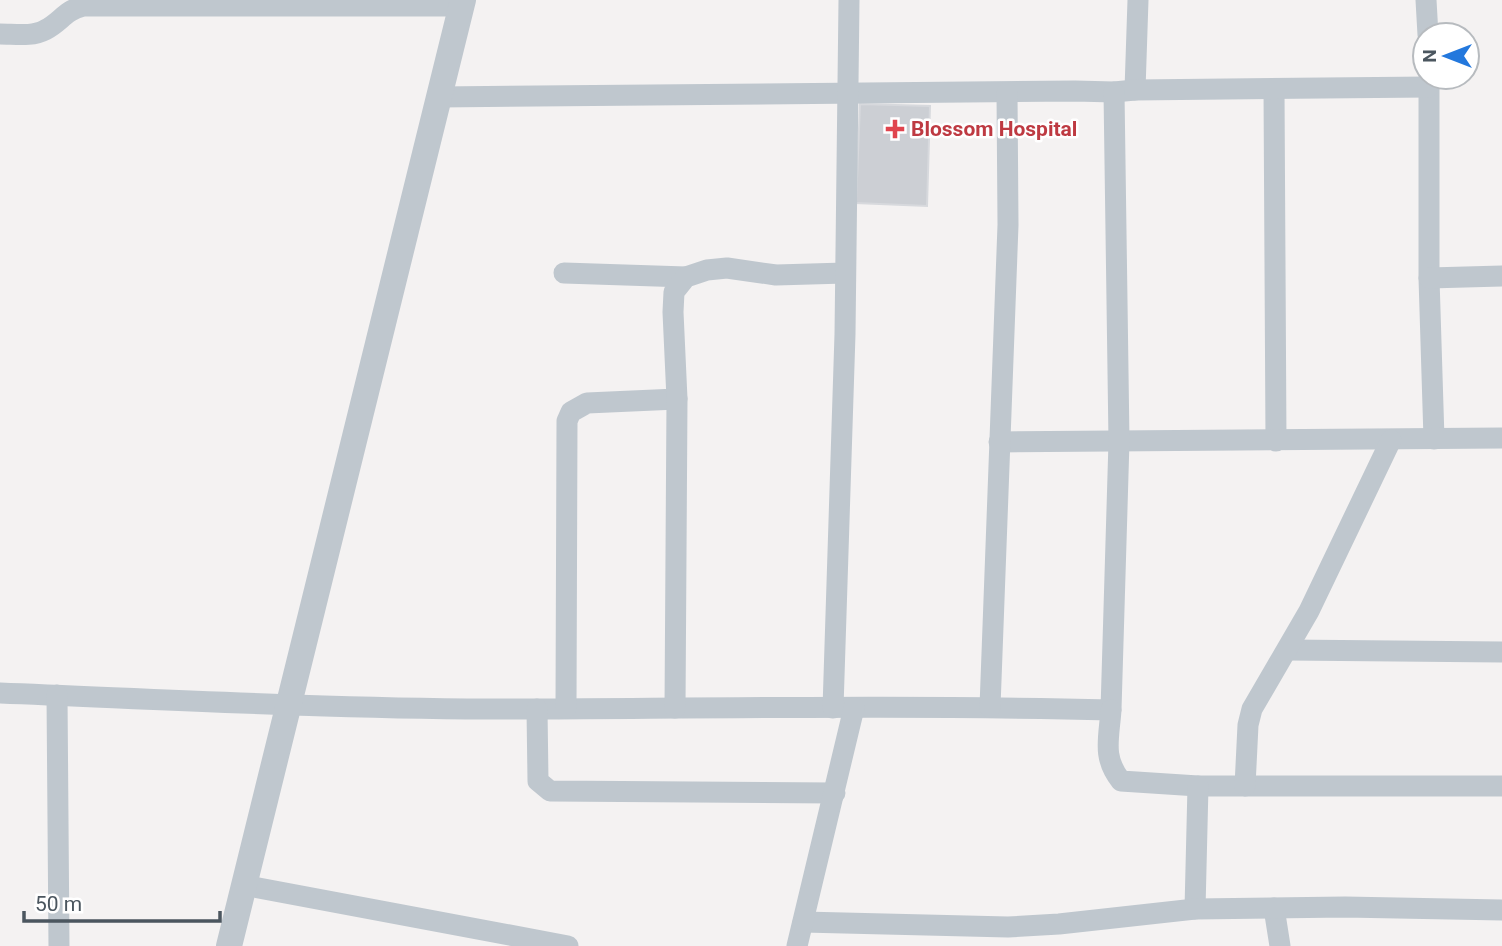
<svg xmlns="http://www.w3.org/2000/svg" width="1502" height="946" viewBox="0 0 1502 946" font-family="Roboto,sans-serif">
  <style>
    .building { fill: #cccfd4; stroke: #d7d9dd; stroke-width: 2 }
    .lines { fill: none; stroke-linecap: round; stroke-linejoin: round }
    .minor { stroke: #bfc7ce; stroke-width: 21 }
    .tertiary { stroke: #bfc7ce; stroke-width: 26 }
    .health-dot { fill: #e0444e; stroke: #fff; stroke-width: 2.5 }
    .labels { text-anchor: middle; stroke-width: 5; stroke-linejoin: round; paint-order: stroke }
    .health-label { font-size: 21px; font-weight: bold; fill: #be3a42; stroke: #fff; text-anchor: start }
  </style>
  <rect width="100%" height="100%" fill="#f4f2f2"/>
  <!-- building -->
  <path class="building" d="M860 104 930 106 927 206 856 203Z"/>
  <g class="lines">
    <!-- minor -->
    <g class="minor">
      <path d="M1426 0 1428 35"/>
      <path d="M0 34C15 34 32 37 45 30 61 22 64 11 83 6H462"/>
      <path d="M1429 77V278L1434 439"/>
      <path d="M1274 89 1276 441"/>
      <path d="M1135 90 1138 0"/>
      <path d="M439 97 1075 91 1114 92 1135 90 1429 87"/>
      <path d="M564 273 686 277"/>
      <path d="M1429 278 1502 276"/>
      <path d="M999 442 1502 438"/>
      <path d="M1287 650 1502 652"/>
      <path d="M0 693C178 700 357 710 536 709 727 708 919 705 1111 710L1119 441 1114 92"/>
      <path d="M57 695 59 946"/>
      <path d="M990 707 1008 225 1007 93"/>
      <path d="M566 708 567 421 571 412 587 403 677 399"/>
      <path d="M675 708 677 399 673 312 674 292 686 277 707 270 727 268 776 275 845 273"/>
      <path d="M833 708 845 334 849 0"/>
      <path d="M537 709 538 781 550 791 835 793"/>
      <path d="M1111 710C1109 739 1102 757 1121 781L1198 786H1502"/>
      <path d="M1245 786 1248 725 1252 709 1309 611 1391 440"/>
      <path d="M243 885 568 946"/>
      <path d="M1274 908 1280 946"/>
      <path d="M1195 909 1198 786"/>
      <path d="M803 922 1008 927 1059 924 1195 909 1345 907 1502 910"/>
      <path d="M797 946 854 708"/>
    </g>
    <!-- tertiary -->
    <path class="tertiary" d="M229 946 463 0"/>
  </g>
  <!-- markers -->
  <path class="health-dot" d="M891.5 118.5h7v7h7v7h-7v7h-7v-7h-7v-7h7z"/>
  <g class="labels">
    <!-- health labels -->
    <g class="health-label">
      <text x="911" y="136">Blossom Hospital</text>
    </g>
  </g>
  <!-- north arrow -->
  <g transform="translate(1446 56) rotate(270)"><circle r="33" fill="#ffffff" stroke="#b7bbbf" stroke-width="2"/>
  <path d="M0-5L12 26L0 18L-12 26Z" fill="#2378dd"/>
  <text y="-10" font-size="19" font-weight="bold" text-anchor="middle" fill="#4b565f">N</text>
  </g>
  <!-- scale -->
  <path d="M24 911v10h196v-10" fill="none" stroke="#4b565f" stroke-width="3.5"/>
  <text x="35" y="911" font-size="21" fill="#4b565f" stroke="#ffffff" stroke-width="5" paint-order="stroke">50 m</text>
</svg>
